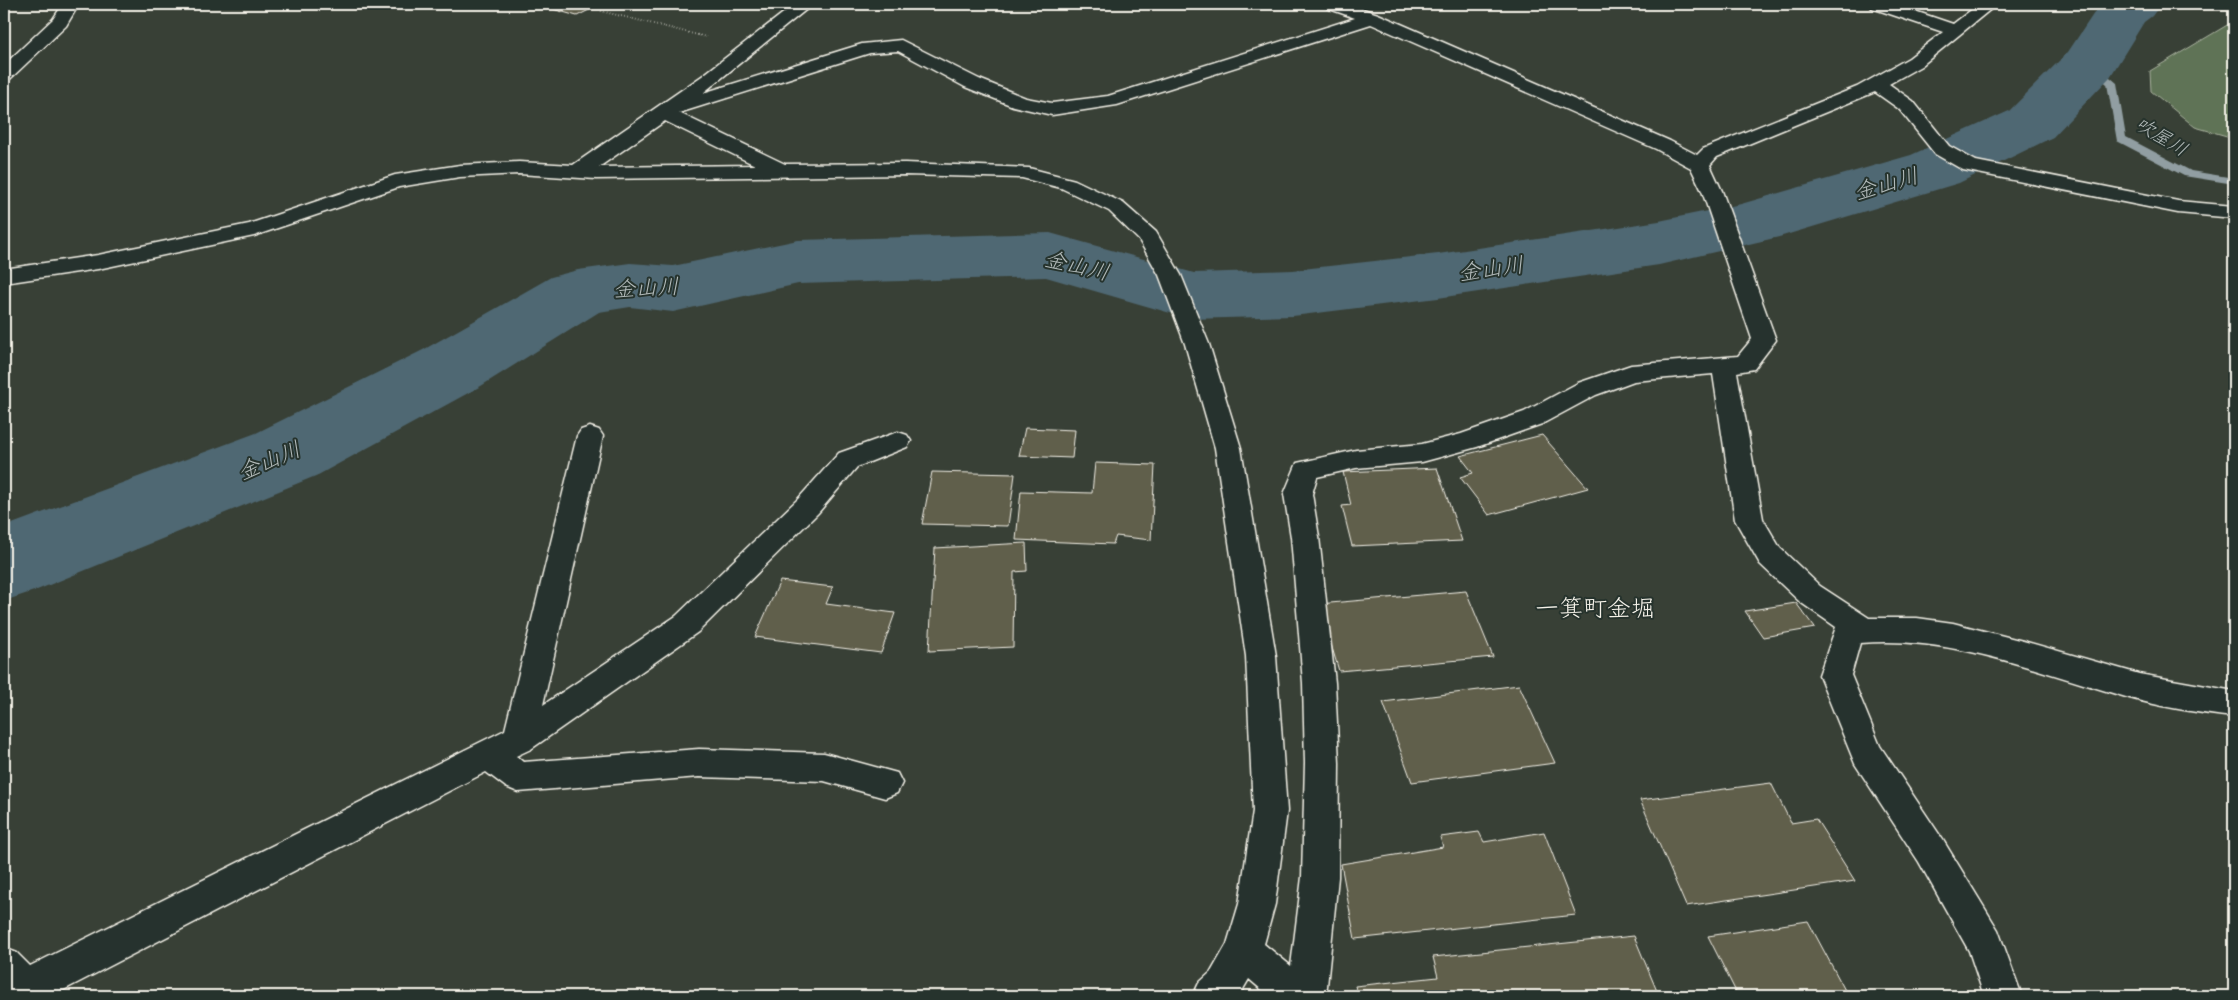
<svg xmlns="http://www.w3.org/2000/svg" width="2238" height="1000" viewBox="0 0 2238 1000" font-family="Caveat,'Klee One',sans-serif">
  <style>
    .green { fill: #5f7356; stroke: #aab29f }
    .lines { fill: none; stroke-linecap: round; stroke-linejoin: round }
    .stream { fill: #919ea2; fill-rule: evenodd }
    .river { fill: #4f6773; fill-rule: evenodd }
    .building { fill: #615f4b; stroke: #f4f1e8 }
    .minor-casing { stroke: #f4f1e8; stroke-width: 3 }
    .path { stroke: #f4f1e8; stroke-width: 2; stroke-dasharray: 0.5 2.5; stroke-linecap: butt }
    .minor { fill: #26332d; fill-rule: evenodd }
    .labels { text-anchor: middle; stroke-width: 4; stroke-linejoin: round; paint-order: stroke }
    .far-water-label { font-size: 19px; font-style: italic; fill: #b2bab9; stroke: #26332d }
    .water-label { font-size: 22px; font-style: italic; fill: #b2bab9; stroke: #26332d }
    .quarter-label { font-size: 24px; fill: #f4f1e8; stroke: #26332d }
  </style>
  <rect width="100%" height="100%" fill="#384036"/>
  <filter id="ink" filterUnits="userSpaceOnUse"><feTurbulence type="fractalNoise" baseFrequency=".02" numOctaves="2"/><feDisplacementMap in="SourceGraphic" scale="10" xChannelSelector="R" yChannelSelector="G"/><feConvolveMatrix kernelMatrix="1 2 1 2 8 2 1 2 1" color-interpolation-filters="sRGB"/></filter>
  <g filter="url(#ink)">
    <!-- green -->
    <path class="green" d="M2234 21V138L2195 127 2151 91 2150 71Z"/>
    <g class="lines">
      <!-- stream -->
      <path class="stream" d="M2086 62H2092L2117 83 2126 137 2191 171 2234 178V184L2184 176 2117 141 2107 84 2086 66Z"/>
      <!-- river -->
      <path class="river" d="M2100 4H2161L2152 16 2144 22 2110 77 2053 137 1959 183 1779 237 1659 265 1438 298 1293 316 1191 319 1046 277 798 284 673 312 630 307 599 312 481 386 318 475 37 590 4 601V527L256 433 423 350 551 277 578 270 630 263 673 266 798 240 1050 233 1194 273 1293 270 1438 254 1659 221 1741 204 1911 155 2009 111 2068 52Z"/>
    </g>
    <!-- building -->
    <g class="building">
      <path d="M552 4H601L577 16 549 8 555 5Z"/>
      <path d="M1025 428 1075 430 1072 458 1019 456Z"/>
      <path d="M1542 435 1588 488 1489 515 1460 477 1473 473 1460 456Z"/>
      <path d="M1095 463 1155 465 1151 540 1116 536 1113 544 1016 540 1021 491 1092 493Z"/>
      <path d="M1437 468 1462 541 1352 546 1342 506 1351 505 1343 472Z"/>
      <path d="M932 472 1015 474 1008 526 922 524Z"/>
      <path d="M1026 543 1027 571 1014 572 1013 647 929 651 935 548Z"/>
      <path d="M780 581 833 587 826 604 895 613 881 653 755 637Z"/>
      <path d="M1466 591 1493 657 1339 671 1319 604Z"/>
      <path d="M1796 603 1815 628 1763 637 1745 611Z"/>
      <path d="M1519 685 1555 763 1412 782 1383 702Z"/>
      <path d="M1771 783 1791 823 1816 819 1855 881 1686 906 1640 800Z"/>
      <path d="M1479 832 1484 842 1544 832 1576 915 1355 939 1341 864 1443 847 1440 837Z"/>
      <path d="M1808 921 1848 996H1738L1708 936Z"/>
      <path d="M1634 936 1659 996H1358L1355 986 1438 977 1433 957Z"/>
    </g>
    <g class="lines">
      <!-- minor casing -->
      <g class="minor-casing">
        <g id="minor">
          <path d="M63 4H79L66 26 10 79 4 80V65L53 19Z"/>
          <path d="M795 4H813L703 93 862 44 901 40 979 79 1026 98 1052 103 1108 96 1355 18 1327 8 1325 4H1348L1378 14 1670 141 1697 155 1703 149 1857 87 1909 58 1943 32 1872 8 1870 4H1894L1953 24 1979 4H1997L1921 66 1889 84 1913 101 1949 146 1976 161 2178 201 2234 206V218L2178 213 1963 170 1935 154 1899 109 1875 92 1717 157 1710 165 1722 191 1776 340 1754 369 1737 372 1763 519 1780 548 1820 586 1869 618H1917L1953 623 2023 641 2139 674 2234 691V717C2198 713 2161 707 2126 697 2039 672 1952 635 1860 643L1851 675 1880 746 1943 840 1998 930 2022 996H1984L1969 951 1919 862 1855 764 1819 675 1836 627 1800 602 1760 564 1735 520 1713 374 1634 381 1596 395 1542 424 1477 447 1422 462 1356 468 1317 477 1312 494 1319 537 1335 683 1339 763 1338 877 1326 996H1269L1249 979 1239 996H1193L1199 983 1211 972 1227 944 1239 904 1253 811 1246 656 1215 448 1185 344 1159 275 1139 240 1109 211 1061 188 1022 178 905 175 596 179 519 174 460 177 399 187 254 236 98 269 4 283V269L98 255 249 224 395 175 460 165 519 162 573 165 702 76ZM1371 24 1656 149 1691 168 1702 191 1752 339 1738 356 1631 365 1578 383 1524 412 1461 434 1422 444 1356 450 1297 463 1284 494 1291 537 1303 683 1305 763 1302 877 1291 966 1264 944 1275 904 1287 811 1276 656 1241 448 1209 344 1181 275 1156 232 1123 203 1075 180 1029 168 905 163 785 164 679 113 870 53 898 51 965 87 1013 106 1052 115 1117 105ZM665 121 755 165 599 167Z"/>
          <path d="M590 427 599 430 603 436 543 705 676 616 798 499 839 453 898 432 907 435 911 441 907 447 857 467 818 513 698 632 531 749 516 756 523 762 699 749 824 753 897 773 902 783 897 793 885 798 824 781 699 777 518 792 506 787 486 772 52 996H4V948L17 953 30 966 505 730 577 436 581 430Z"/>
        </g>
      </g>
      <!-- path -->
      <path class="path" d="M601 11 706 37"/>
      <!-- minor -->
      <use href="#minor" class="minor"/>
    </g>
  </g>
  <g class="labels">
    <!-- far-water labels -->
    <g class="far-water-label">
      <text transform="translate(2162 136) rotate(31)" y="7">吹屋川</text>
    </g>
    <!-- water labels -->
    <g class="water-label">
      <text transform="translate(1886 183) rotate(-16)" y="8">金山川</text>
      <text transform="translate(1077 265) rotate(13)" y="8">金山川</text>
      <text transform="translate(1491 268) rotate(-8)" y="8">金山川</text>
      <text transform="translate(646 287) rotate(-3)" y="8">金山川</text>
      <text transform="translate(269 460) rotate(-23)" y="8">金山川</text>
    </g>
    <!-- quarter labels -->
    <g class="quarter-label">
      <text x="1595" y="616">一箕町金堀</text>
    </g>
  </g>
  <!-- margin -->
  <rect width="2238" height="1000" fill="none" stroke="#26332d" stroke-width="20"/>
  <rect x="10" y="10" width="2218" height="980" fill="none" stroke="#f4f1e8" stroke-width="2" filter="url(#ink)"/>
</svg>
